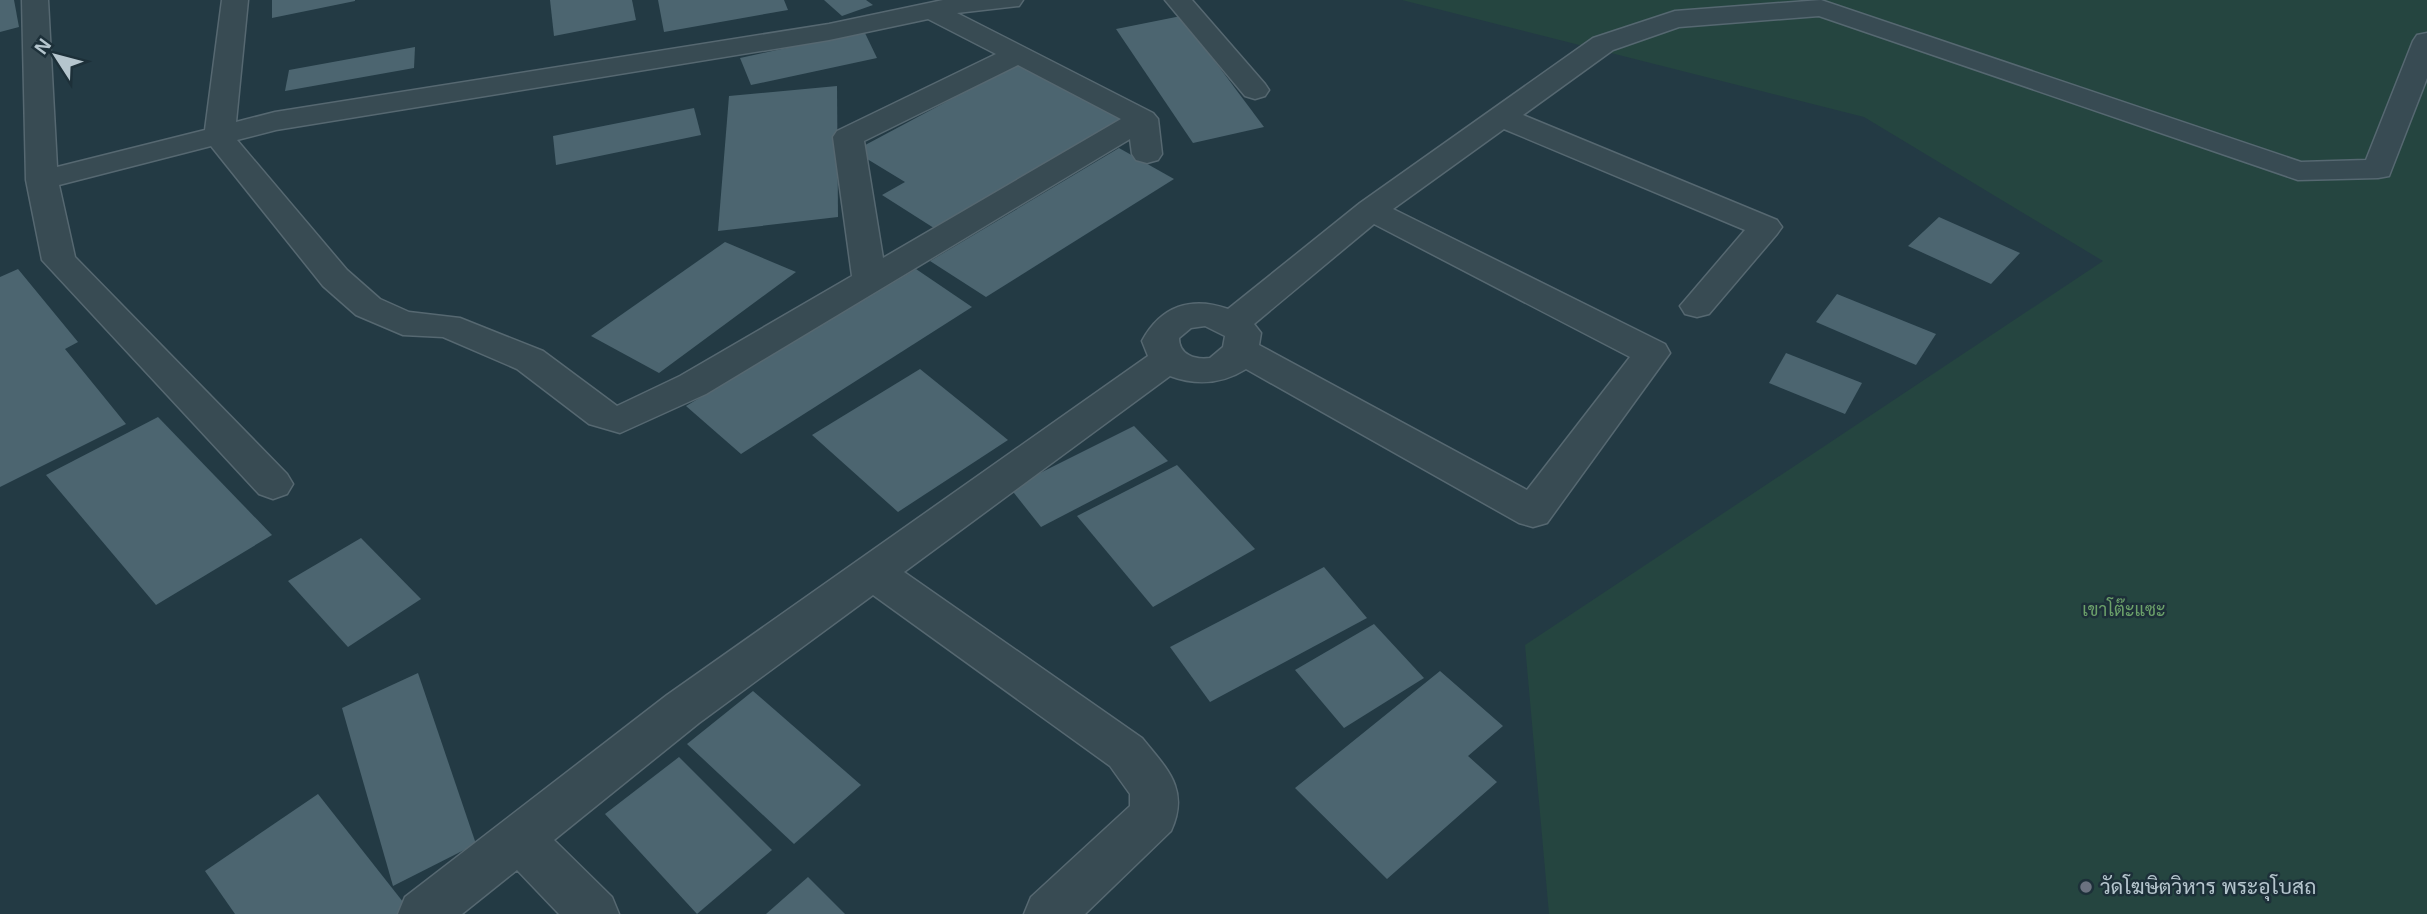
<svg xmlns="http://www.w3.org/2000/svg" width="2427" height="914" viewBox="0 0 2427 914" font-family="Arial,Sarabun,sans-serif">
  <style>
    .green { fill: #254540 }
    .building { fill: #4c6570 }
    .lines { fill: none; stroke-linecap: round; stroke-linejoin: round }
    .street-casing { stroke: #566871; stroke-width: 3 }
    .street { fill: #384b53; fill-rule: evenodd }
    .worship-dot { fill: #6b7280; stroke: #1d3039; stroke-width: 2.5 }
    .labels { text-anchor: middle; stroke-width: 5; stroke-linejoin: round; paint-order: stroke }
    .park-label { font-size: 18px; fill: #6ca16a; stroke: #1d3039 }
    .near-poi-label { font-size: 21px; fill: #b5c5cd; stroke: #1d3039; text-anchor: start }
  </style>
  <rect width="100%" height="100%" fill="#233a44"/>
  <!-- green -->
  <path class="green" d="M1402 0H2427V914H1549L1525 645 2103 261 1864 117Z"/>
  <!-- building -->
  <g class="building">
    <path d="M0 0H14L19 27 0 32Z"/>
    <path d="M272 0H355V1L272 18Z"/>
    <path d="M550 0H632L636 20 554 36Z"/>
    <path d="M658 0H784L788 10 664 32Z"/>
    <path d="M824 0H866L873 5 842 16Z"/>
    <path d="M1181 16 1264 127 1193 143 1116 29Z"/>
    <path d="M864 31 877 58 751 85 740 58Z"/>
    <path d="M415 47 414 68 285 91 289 70Z"/>
    <path d="M1017 64 1124 120 937 230 882 195 905 182 854 151Z"/>
    <path d="M837 86 838 217 718 231 729 96Z"/>
    <path d="M694 108 701 135 556 165 553 136Z"/>
    <path d="M1119 148 1174 179 986 297 930 261Z"/>
    <path d="M1939 217 2020 253 1991 284 1908 246Z"/>
    <path d="M725 242 796 272 659 373 591 336Z"/>
    <path d="M18 269 78 342 65 349 126 424 0 487V277Z"/>
    <path d="M916 269 972 307 741 454 686 406Z"/>
    <path d="M1837 294 1936 334 1916 365 1816 322Z"/>
    <path d="M1786 353 1862 383 1845 414 1769 383Z"/>
    <path d="M920 369 1008 440 898 512 812 435Z"/>
    <path d="M158 417 272 535 156 605 46 475Z"/>
    <path d="M1134 426 1168 461 1041 527 1010 488Z"/>
    <path d="M1177 465 1255 549 1153 607 1077 516Z"/>
    <path d="M361 538 421 599 348 647 288 581Z"/>
    <path d="M1324 567 1367 618 1210 702 1170 647Z"/>
    <path d="M1374 624 1424 678 1344 728 1295 670Z"/>
    <path d="M1440 671 1503 726 1468 756 1497 782 1387 879 1295 788Z"/>
    <path d="M418 673 476 844 393 886 342 708Z"/>
    <path d="M753 691 861 785 794 844 687 744Z"/>
    <path d="M679 757 772 850 697 914 605 814Z"/>
    <path d="M318 794 407 907 398 914H235L205 871Z"/>
    <path d="M808 877 845 914H766Z"/>
  </g>
  <g class="lines">
    <!-- street casing -->
    <g class="street-casing">
      <g id="street">
        <path d="M22 0H48L57 167 205 130 222 0H248L236 122 275 112 829 24 943 0H1023L1019 6 957 13 1153 113 1158 119 1162 154 1158 160 1147 163 1136 160 1132 154 1130 139 706 394 620 433 589 424 517 369 443 337 403 335 356 315 323 286 211 146 59 185 75 257 287 474 293 484 287 494 273 499 259 494 42 260 26 180ZM928 19 996 54 837 131 833 137 852 276 680 376 617 406 543 351 460 318 409 312 380 299 347 270 237 140 276 130 829 40ZM1018 65 1121 119 883 258 864 141Z"/>
        <path d="M1165 0H1192L1265 84 1269 90 1265 96 1255 99 1245 96Z"/>
        <path d="M1821 0 2301 162 2366 160 2413 41 2417 35 2427 33V78L2389 176 2378 178 2298 180 1819 16 1679 27 1613 50 1523 115 1777 220 1782 227 1777 234 1709 314 1697 317 1685 314 1680 306 1745 230 1504 129 1393 209 1665 344 1670 353 1547 523 1533 527 1519 523 1246 369C1222 384 1197 386 1170 376L904 572 1142 738C1167 769 1190 789 1171 831L1085 914H1024L1031 897 1130 806V794L1110 766 873 595 699 723 554 840 612 897 619 914H559L517 870 462 914H398L405 897 667 695 1148 356 1142 341C1161 306 1191 296 1228 309L1360 203 1593 38 1675 11ZM1374 224 1630 357 1527 490 1259 345 1261 333 1254 324ZM1205 326 1225 336 1223 347 1210 358C1195 360 1179 355 1179 338L1191 328Z"/>
      </g>
    </g>
    <!-- street -->
    <use href="#street" class="street"/>
  </g>
  <!-- markers -->
  <circle class="worship-dot" cx="2086" cy="887" r="7"/>
  <g class="labels">
    <!-- park labels -->
    <g class="park-label">
      <text x="2124" y="616">เขาโต๊ะแซะ</text>
    </g>
    <!-- near-poi labels -->
    <g class="near-poi-label">
      <text x="2100" y="894">วัดโฆษิตวิหาร พระอุโบสถ</text>
    </g>
  </g>
  <!-- north arrow -->
  <g transform="translate(56 56) rotate(306)" stroke="#1d3039" stroke-width="5" paint-order="stroke">
  <path d="M0-5L12 26L0 18L-12 26Z" fill="#b5c5cd"/>
  <text y="-10" font-size="19" font-weight="bold" text-anchor="middle" fill="#b5c5cd">N</text>
  </g>
</svg>
